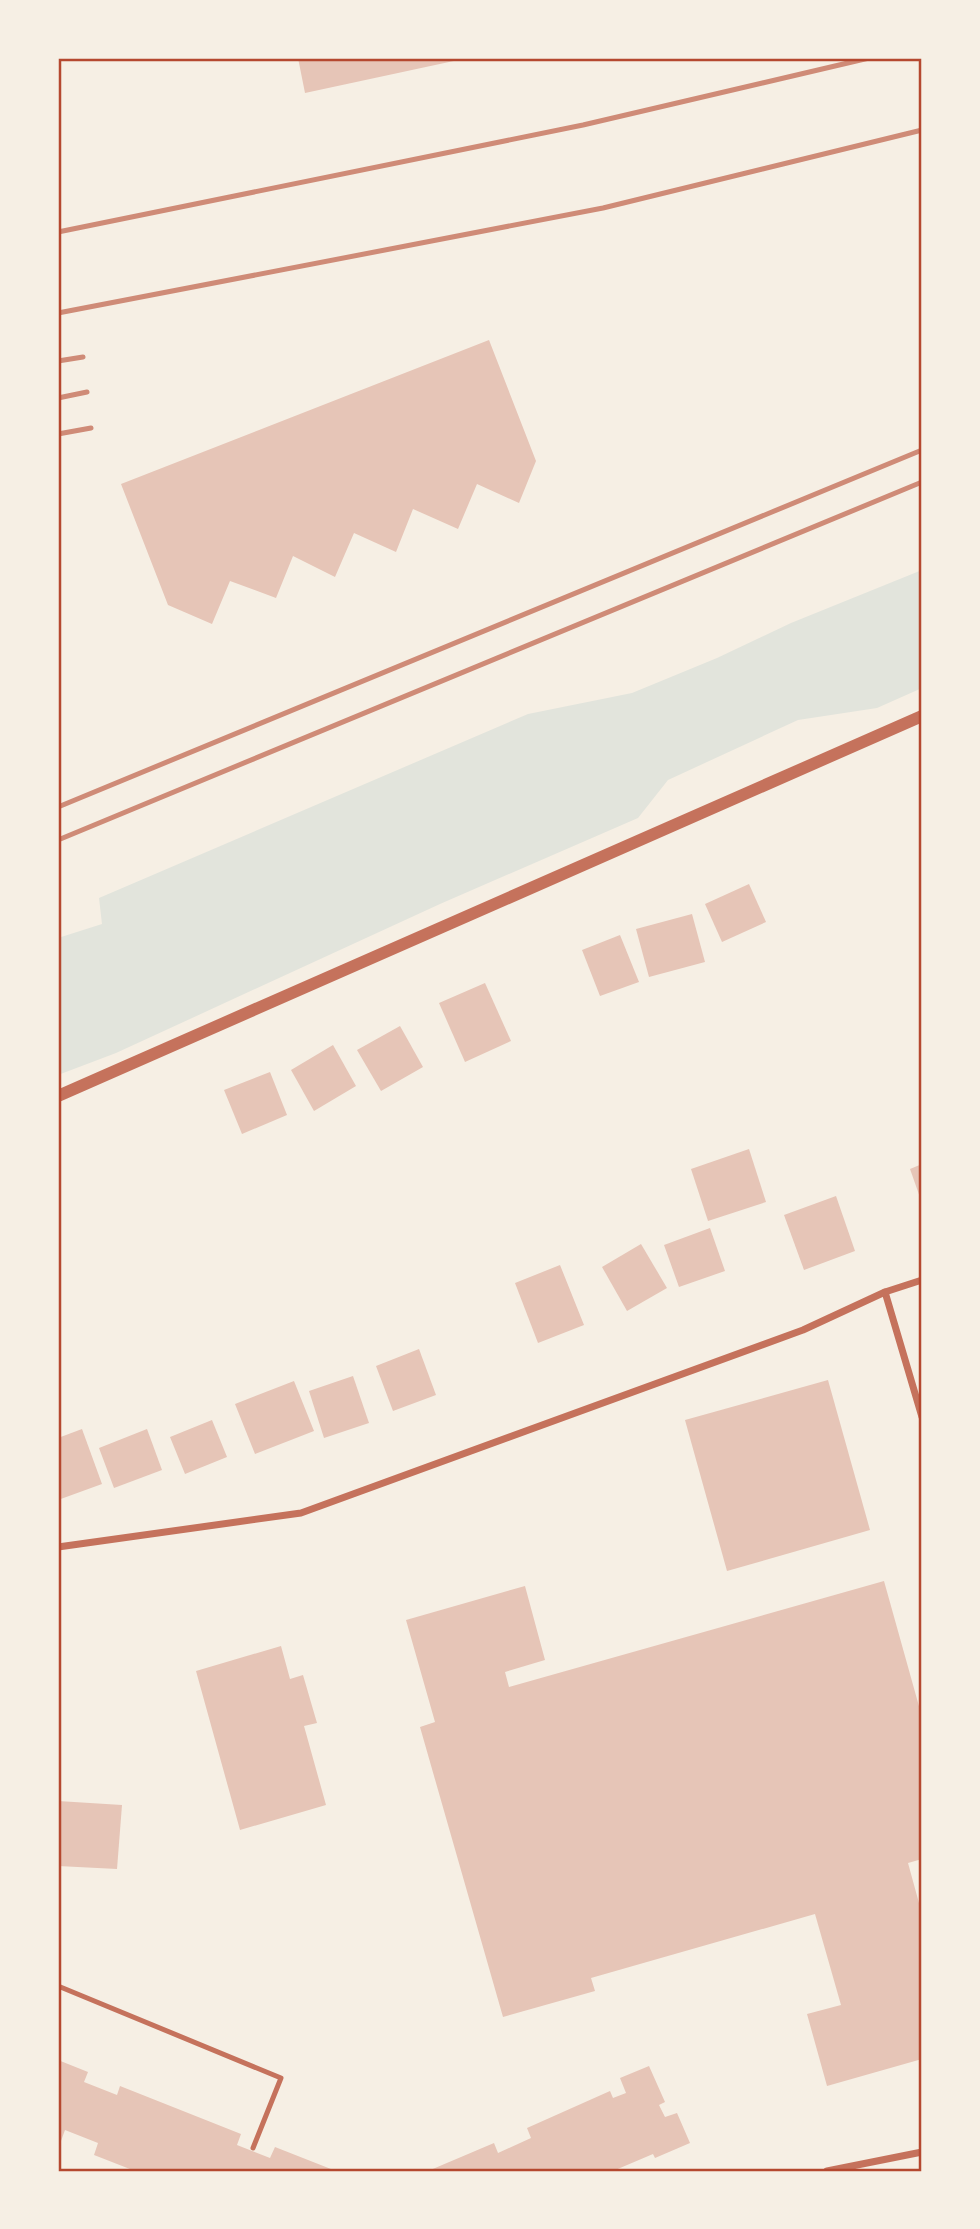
<svg xmlns="http://www.w3.org/2000/svg" width="980" height="2229" viewBox="0 0 980 2229" font-family="Commissioner,sans-serif">
  <style>
    .green { fill: #e2e4dc }
    .building { fill: #e6c5b7 }
    .lines { fill: none; stroke-linecap: round; stroke-linejoin: round }
    .service { stroke: #c5725c; stroke-width: 5 }
    .minor { stroke: #c5725c; stroke-width: 7 }
    .tertiary { stroke: #c5725c; stroke-width: 12 }
    .rail { stroke: #cf8b77; stroke-width: 5 }
    .neatline { fill: none; stroke: #b5482f; stroke-width: 2.5 }
  </style>
  <rect width="100%" height="100%" fill="#f6efe4"/>
  <!-- green -->
  <path class="green" d="M922 570V688L877 708 798 720 668 780 638 818 440 904 116 1053 58 1075V938L102 924 99 898 528 714 632 693 717 658 791 623Z"/>
  <!-- building -->
  <g class="building">
    <path d="M298 58H463V59L305 93Z"/>
    <path d="M489 340 536 461 519 503 477 484 458 529 413 509 396 552 354 533 335 577 293 556 276 598 230 581 212 624 168 605 121 484Z"/>
    <path d="M749 884 766 922 722 942 705 904Z"/>
    <path d="M692 914 705 962 649 977 636 929Z"/>
    <path d="M620 935 639 982 600 996 582 950Z"/>
    <path d="M485 983 511 1041 465 1062 439 1003Z"/>
    <path d="M400 1026 423 1067 381 1091 357 1050Z"/>
    <path d="M333 1045 356 1086 314 1111 291 1070Z"/>
    <path d="M270 1072 287 1115 242 1134 224 1090Z"/>
    <path d="M749 1149 766 1202 708 1221 691 1169Z"/>
    <path d="M922 1164V1203L910 1169Z"/>
    <path d="M836 1196 855 1251 804 1270 784 1215Z"/>
    <path d="M710 1228 725 1271 679 1287 664 1245Z"/>
    <path d="M641 1244 667 1288 627 1311 602 1267Z"/>
    <path d="M560 1265 584 1325 538 1343 515 1283Z"/>
    <path d="M419 1349 436 1395 393 1411 376 1366Z"/>
    <path d="M353 1376 369 1423 324 1438 309 1391Z"/>
    <path d="M828 1380 870 1530 727 1571 685 1420Z"/>
    <path d="M294 1381 314 1431 255 1454 235 1404Z"/>
    <path d="M212 1420 227 1457 185 1474 170 1437Z"/>
    <path d="M82 1429 102 1484 58 1500V1438Z"/>
    <path d="M147 1429 162 1470 114 1488 99 1448Z"/>
    <path d="M884 1581 922 1717V1859L908 1863 922 1914V2059L827 2086 807 2014 841 2005 815 1914 591 1978 595 1991 503 2017 420 1727 435 1722 406 1620 525 1586 545 1660 505 1672 509 1687Z"/>
    <path d="M281 1646 290 1679 303 1675 317 1723 304 1726 326 1805 240 1830 196 1671Z"/>
    <path d="M58 1801 122 1805 117 1869 58 1866Z"/>
    <path d="M58 2060 88 2072 84 2082 117 2095 120 2086 241 2134 237 2145 270 2158 275 2147 336 2171H135L94 2155 98 2143 65 2130 61 2141 58 2140Z"/>
    <path d="M649 2066 665 2102 659 2105 665 2117 677 2113 690 2143 655 2158 653 2154 613 2171H428L494 2143 498 2153 531 2138 527 2128 610 2091 613 2098 626 2093 620 2078Z"/>
  </g>
  <g class="lines">
    <!-- service -->
    <path class="service" d="M58 1986 281 2078 253 2148"/>
    <!-- minor -->
    <g class="minor">
      <path d="M885 1292 922 1417"/>
      <path d="M58 1547 301 1513 803 1330 885 1292 922 1280"/>
      <path d="M827 2171 922 2152"/>
    </g>
    <!-- tertiary -->
    <path class="tertiary" d="M58 1096 922 716"/>
    <!-- rail -->
    <g class="rail">
      <path d="M58 232 583 125 869 58"/>
      <path d="M58 313 603 208 922 130"/>
      <path d="M58 361 83 357"/>
      <path d="M58 398 87 392"/>
      <path d="M58 434 91 428"/>
      <path d="M58 807 922 450"/>
      <path d="M58 840 922 482"/>
    </g>
  </g>
  <!-- border -->
  <rect width="980" height="2229" fill="none" stroke="#f6efe4" stroke-width="119"/>
  <rect x="60" y="60" width="860" height="2110" class="neatline"/>
</svg>
